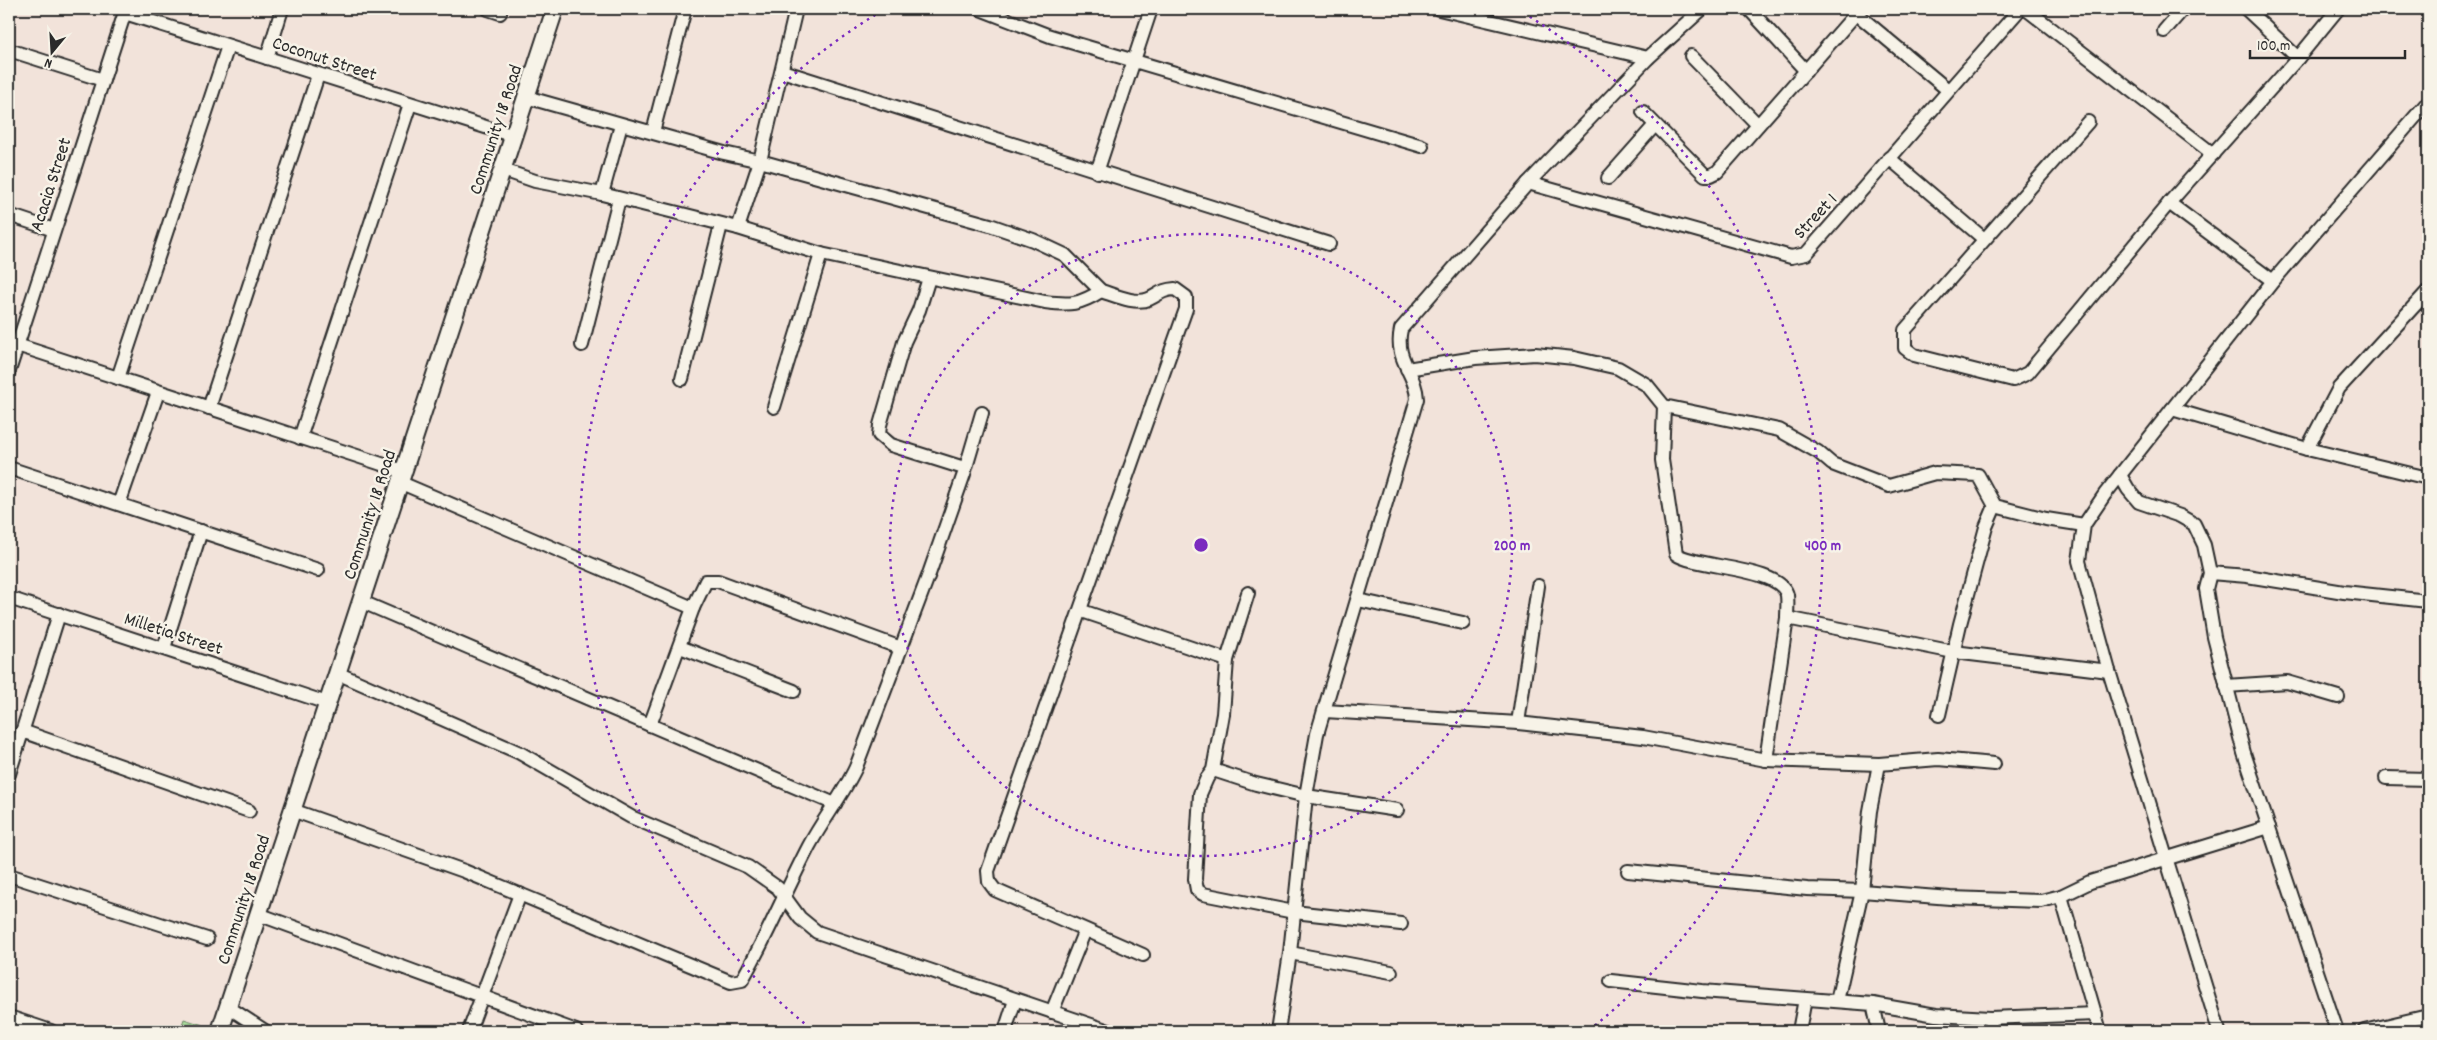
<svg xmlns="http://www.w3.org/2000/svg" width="2437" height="1040" viewBox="0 0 2437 1040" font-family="Dekko,sans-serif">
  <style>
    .green { fill: #a8da9b; stroke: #6a8263 }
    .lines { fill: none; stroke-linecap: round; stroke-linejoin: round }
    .minor-casing { stroke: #2b2b2b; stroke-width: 16 }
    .major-casing { stroke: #2b2b2b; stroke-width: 20 }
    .minor { stroke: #f7f3e8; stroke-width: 12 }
    .major { stroke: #f7f3e8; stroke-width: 16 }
    .ring { fill: none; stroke: #7b2cbf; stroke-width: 2.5; stroke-dasharray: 2.5 5 }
    .labels { text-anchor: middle; stroke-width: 5; stroke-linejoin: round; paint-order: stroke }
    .street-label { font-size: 19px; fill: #2b2b2b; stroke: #f7f3e8 }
    .centre { fill: #7b2cbf; stroke: #f7f3e8; stroke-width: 2.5 }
    .ring-label { font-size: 15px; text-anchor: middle; font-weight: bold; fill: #7b2cbf; stroke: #f7f3e8; stroke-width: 5; stroke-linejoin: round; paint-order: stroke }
  </style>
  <rect width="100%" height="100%" fill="#f2e3da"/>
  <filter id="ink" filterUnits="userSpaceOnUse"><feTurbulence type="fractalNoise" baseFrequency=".02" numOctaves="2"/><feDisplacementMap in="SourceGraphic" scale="10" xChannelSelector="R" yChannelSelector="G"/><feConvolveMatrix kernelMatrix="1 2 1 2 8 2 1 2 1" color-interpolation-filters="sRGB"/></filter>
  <g filter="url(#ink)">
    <!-- green -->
    <path class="green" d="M184 1019 203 1025 201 1031H180Z"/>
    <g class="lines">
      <!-- minor casing -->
      <g class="minor-casing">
        <g id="minor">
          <path d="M488 9 500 13"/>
          <path d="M980 9 1050 36 1422 146"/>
          <path d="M1439 9 1648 58"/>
          <path d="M1749 9 1806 71"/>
          <path d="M1851 9 1948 90"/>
          <path d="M2026 9 2213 154"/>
          <path d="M2246 9 2298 58"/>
          <path d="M125 13 514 136"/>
          <path d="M2164 31 2183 9"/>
          <path d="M9 50 103 80"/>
          <path d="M1691 56 1758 125"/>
          <path d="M267 58 282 9"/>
          <path d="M782 71 1329 244"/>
          <path d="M526 97 724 153 760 161 990 225 1033 240 1065 255 1101 291"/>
          <path d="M1643 112 1705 175H1711L1717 172 1860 9"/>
          <path d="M2088 122 1905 330V348L1914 355 2013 380 2028 373 2169 203 2298 58 2338 9"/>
          <path d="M653 132 685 9"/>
          <path d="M1889 158 1984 239"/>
          <path d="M503 170 535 181 602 194 738 228 821 254 1045 302C1070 305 1079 305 1101 291 1114 295 1136 305 1149 299 1160 294 1161 290 1175 289L1186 297V309L1176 337 988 871 989 882 995 890 1143 955"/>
          <path d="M1097 172 1151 9"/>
          <path d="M1608 178 1655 125"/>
          <path d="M1528 183 1791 257 1806 254 2020 9"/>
          <path d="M602 194 621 125"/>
          <path d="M2169 203 2273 281"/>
          <path d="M9 215 54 230"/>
          <path d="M738 228 760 161 796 9"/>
          <path d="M929 278 919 310 904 342 880 425 879 435 891 445 964 468"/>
          <path d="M17 345 403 471"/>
          <path d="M582 345 619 199"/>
          <path d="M1407 369 1475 358 1535 354 1574 358 1618 368 1647 385 1664 406 1779 430 1818 452 1832 464 1889 486 1935 473 1978 475 1995 506 2046 519 2084 525"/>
          <path d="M9 371 126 9"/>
          <path d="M118 378 228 46"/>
          <path d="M682 379 721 225"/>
          <path d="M1664 406 1662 460 1676 554C1695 568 1781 567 1787 595 1788 602 1787 611 1787 618L1766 760"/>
          <path d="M774 407 821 254"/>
          <path d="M209 408 318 75"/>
          <path d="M2172 409 2307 449 2428 478"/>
          <path d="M300 438 410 104"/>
          <path d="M2307 449 2339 388 2428 291"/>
          <path d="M9 468 318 570"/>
          <path d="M2120 475 2128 489 2139 502 2180 516 2194 524 2204 545 2210 573 2206 589 2214 637 2244 753 2337 1031"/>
          <path d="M399 482 693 608"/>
          <path d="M119 504 158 392"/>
          <path d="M2210 573 2247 576 2344 592 2428 601"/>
          <path d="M1248 593 1227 660 1223 714 1213 770 1207 778 1200 794 1195 879 1197 890 1203 894 1294 912 1401 924"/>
          <path d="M9 598 327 703"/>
          <path d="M1358 600 1463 623"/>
          <path d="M360 601 835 804"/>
          <path d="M1082 611 1227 660"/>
          <path d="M1787 618 1954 652 2109 671"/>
          <path d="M680 647 794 691"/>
          <path d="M164 648 201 531"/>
          <path d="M337 673 520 753 631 817 748 867 778 888 800 918 817 932 1109 1031"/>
          <path d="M2226 686 2287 682 2338 697"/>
          <path d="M1325 711 1518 723 1643 737 1766 760 1879 764 1938 759 1994 764"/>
          <path d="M1939 715 1960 624 1986 527 1995 506"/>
          <path d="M1518 723 1538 586"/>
          <path d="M650 725 693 608 706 581H718L901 648"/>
          <path d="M22 731 249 811"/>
          <path d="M1213 770 1256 784 1306 796 1397 810"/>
          <path d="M9 774 59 614"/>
          <path d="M2386 778 2428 779"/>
          <path d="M292 810 464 871 731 982 742 980C767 937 786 890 809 846 824 818 843 795 856 767L929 574 964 474 982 413"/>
          <path d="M1628 871 1807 889 1862 891 1950 898 2041 901 2061 896 2090 882 2269 827"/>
          <path d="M9 875 207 939"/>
          <path d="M2061 896 2100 1031"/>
          <path d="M258 914 576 1031"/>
          <path d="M1290 953 1391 972"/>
          <path d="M1611 981 1702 991 1873 1004 1936 1015 1990 1018 2096 1014"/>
          <path d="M1837 1001 1862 891 1870 811 1879 764"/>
          <path d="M1873 1004 1879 1031"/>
          <path d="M228 1007 265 1031"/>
          <path d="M1052 1012 1085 930"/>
          <path d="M9 1017 51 1031"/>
          <path d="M1990 1018 1991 1031"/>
          <path d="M469 1031 520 894"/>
          <path d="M1005 1031 1015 1000"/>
          <path d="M1278 1031 1290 953 1306 796 1317 734 1417 399C1416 372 1394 361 1401 329L1528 183 1648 58 1702 9"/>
          <path d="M1799 1031 1805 999"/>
          <path d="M2219 1031 2109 671 2079 561 2084 525 2105 494 2273 281 2428 102"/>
          <path d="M2364 1031 2428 1016"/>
        </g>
      </g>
      <!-- major casing -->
      <g class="major-casing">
        <path id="major" d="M220 1031 555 9"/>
      </g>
      <!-- minor -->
      <use href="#minor" class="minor"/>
      <!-- major -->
      <use href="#major" class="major"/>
    </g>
  </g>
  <!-- distance rings -->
  <g class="ring">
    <circle cx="1201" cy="545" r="311"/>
    <path d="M810 1028A622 622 0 0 1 885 9M1517 9A622 622 0 0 1 1592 1028"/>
  </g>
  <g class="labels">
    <!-- street labels -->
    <g class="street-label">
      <text transform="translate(325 57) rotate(18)" y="7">Coconut Street</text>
      <text transform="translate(494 129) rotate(-72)" y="7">Community 18 Road</text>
      <text transform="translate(49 184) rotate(-72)" y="7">Acacia Street</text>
      <text transform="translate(1814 215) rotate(-47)" y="7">Street 1</text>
      <text transform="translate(368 514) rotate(-72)" y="7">Community 18 Road</text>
      <text transform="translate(174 632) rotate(18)" y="7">Milletia Street</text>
      <text transform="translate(242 899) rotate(-72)" y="7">Community 18 Road</text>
    </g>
  </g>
  <circle cx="1201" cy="545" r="8" class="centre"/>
  <g class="ring-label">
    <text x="1512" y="550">200 m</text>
    <text x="1823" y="550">400 m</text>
  </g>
  <!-- margin -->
  <rect width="2437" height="1040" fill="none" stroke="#f7f3e8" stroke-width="30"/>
  <rect x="15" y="15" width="2407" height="1010" fill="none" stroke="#2b2b2b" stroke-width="2" filter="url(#ink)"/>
  <!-- north arrow -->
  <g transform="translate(52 52) rotate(198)" stroke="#f7f3e8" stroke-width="4" paint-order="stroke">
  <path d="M0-4L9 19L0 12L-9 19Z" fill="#2b2b2b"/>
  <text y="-8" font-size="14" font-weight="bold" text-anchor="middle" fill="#2b2b2b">N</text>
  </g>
  <!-- scale -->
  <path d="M2250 50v8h155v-8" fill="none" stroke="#2b2b2b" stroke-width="2.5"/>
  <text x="2257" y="50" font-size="15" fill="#2b2b2b" stroke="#f7f3e8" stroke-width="4" paint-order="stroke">100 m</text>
</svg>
